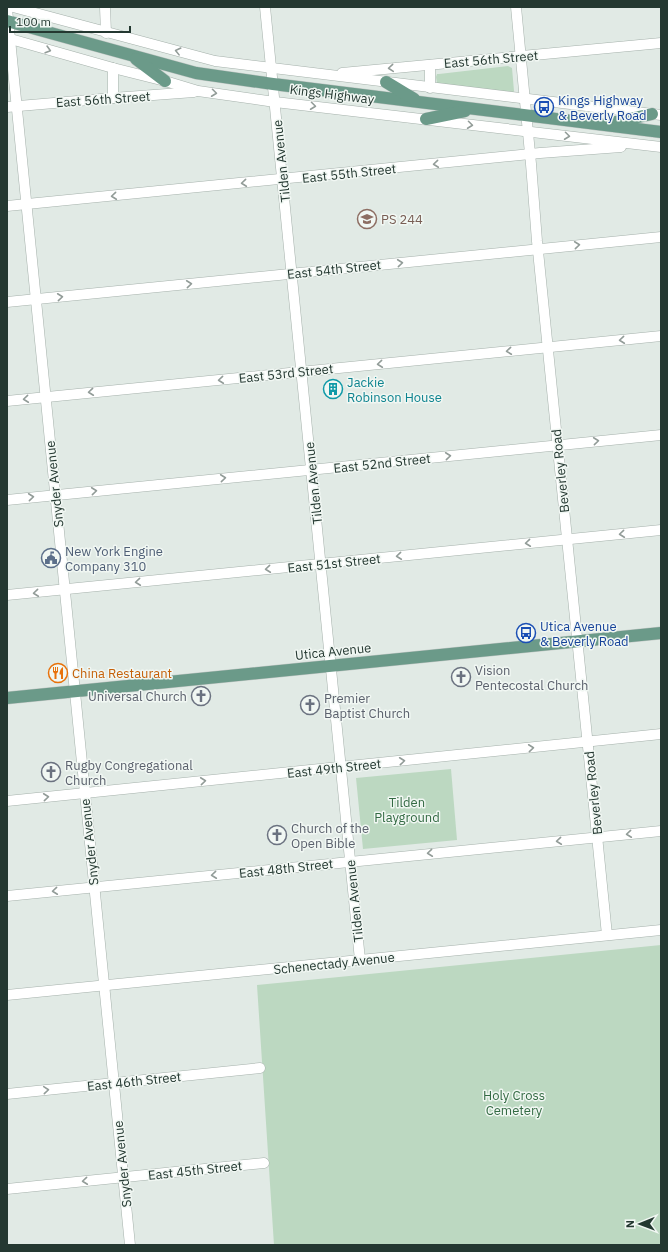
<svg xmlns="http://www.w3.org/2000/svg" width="668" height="1252" viewBox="0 0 668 1252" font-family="'IBM Plex Sans',sans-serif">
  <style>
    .green { fill: #bcd8c1 }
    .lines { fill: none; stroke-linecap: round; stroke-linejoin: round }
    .minor-casing { stroke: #a5b1ab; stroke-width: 11 }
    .major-casing { stroke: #c2c7c5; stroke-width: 13 }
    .minor { stroke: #fff; stroke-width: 10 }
    .major { stroke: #6b9a89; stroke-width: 12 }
    .oneway { stroke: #929c98 }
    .labels { text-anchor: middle; stroke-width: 3; stroke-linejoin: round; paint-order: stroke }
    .street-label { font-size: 13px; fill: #243831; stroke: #f1f7f3 }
    .transit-label { font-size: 13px; fill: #164399; stroke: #f1f7f3; text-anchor: start }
    .education-label { font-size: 13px; fill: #785e54; stroke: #f1f7f3; text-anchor: start }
    .culture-label { font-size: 13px; fill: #0d838f; stroke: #f1f7f3; text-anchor: start }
    .service-label { font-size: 13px; fill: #4e5e75; stroke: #f1f7f3; text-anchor: start }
    .worship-label { font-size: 13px; fill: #5b616d; stroke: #f1f7f3; text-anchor: start }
    .food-label { font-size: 13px; fill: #c56008; stroke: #f1f7f3; text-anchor: start }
    .park-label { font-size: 13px; fill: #336a43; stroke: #f1f7f3 }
  </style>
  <rect width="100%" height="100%" fill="#e1eae5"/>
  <!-- green -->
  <g class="green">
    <path d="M508 66 512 68 514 91 513 93 437 83 436 77 437 74H439Z"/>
    <path d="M451 769 457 840 363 849 356 778Z"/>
    <path d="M661 945V1245H274L257 985 339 977Z"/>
  </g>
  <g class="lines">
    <!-- minor casing -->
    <g class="minor-casing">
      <g id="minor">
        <path d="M13 7 215 61 661 115"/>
        <path d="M105 7 106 33"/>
        <path d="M265 7 360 960"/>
        <path d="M516 7 531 164 537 241 607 935"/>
        <path d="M7 9 130 1245"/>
        <path d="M7 38 113 68 165 81 198 91 275 102 661 147"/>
        <path d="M430 65V88"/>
        <path d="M113 68V98"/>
        <path d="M342 73 661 43"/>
        <path d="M7 107 113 98 194 92"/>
        <path d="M7 206 540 153 621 147"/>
        <path d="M7 302 661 237"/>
        <path d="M7 401 661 336"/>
        <path d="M7 500 661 435"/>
        <path d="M7 595 661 530"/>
        <path d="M7 801 661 734"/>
        <path d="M7 896 661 831"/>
        <path d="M7 995 661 930"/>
        <path d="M7 1094 260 1068"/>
        <path d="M7 1189 264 1163"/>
      </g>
    </g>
    <!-- major casing -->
    <g class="major-casing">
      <g id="major">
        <path d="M7 21 196 73 273 84 661 132"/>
        <path d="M136 59 165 81"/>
        <path d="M386 82 414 99"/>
        <path d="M426 119 465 111"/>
        <path d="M611 123 652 114"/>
        <path d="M7 698 661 633"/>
      </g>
    </g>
    <!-- minor -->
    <use href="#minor" class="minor"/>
    <!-- major -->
    <use href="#major" class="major"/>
  </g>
  <!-- one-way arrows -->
  <defs><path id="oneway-chevron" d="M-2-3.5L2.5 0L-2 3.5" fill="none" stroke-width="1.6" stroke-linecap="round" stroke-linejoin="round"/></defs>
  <g class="oneway">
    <use href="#oneway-chevron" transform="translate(48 50) rotate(16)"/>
    <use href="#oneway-chevron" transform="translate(178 51) rotate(-166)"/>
    <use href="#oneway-chevron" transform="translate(391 68) rotate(175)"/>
    <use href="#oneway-chevron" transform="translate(214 93) rotate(7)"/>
    <use href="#oneway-chevron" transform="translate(313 106) rotate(7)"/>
    <use href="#oneway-chevron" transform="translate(470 125) rotate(7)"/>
    <use href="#oneway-chevron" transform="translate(567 136) rotate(7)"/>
    <use href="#oneway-chevron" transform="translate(436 164) rotate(174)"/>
    <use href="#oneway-chevron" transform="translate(244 183) rotate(174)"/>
    <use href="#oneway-chevron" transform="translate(114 196) rotate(174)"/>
    <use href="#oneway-chevron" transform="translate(577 245) rotate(-6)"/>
    <use href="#oneway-chevron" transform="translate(400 263) rotate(-6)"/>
    <use href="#oneway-chevron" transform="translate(189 284) rotate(-6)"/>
    <use href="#oneway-chevron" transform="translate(60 297) rotate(-6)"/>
    <use href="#oneway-chevron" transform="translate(622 340) rotate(174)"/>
    <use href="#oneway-chevron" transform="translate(509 351) rotate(174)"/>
    <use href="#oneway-chevron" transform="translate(380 364) rotate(174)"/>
    <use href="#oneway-chevron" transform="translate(221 380) rotate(174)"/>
    <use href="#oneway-chevron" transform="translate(91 392) rotate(174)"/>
    <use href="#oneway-chevron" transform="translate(26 399) rotate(174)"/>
    <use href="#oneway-chevron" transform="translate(596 441) rotate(-6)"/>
    <use href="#oneway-chevron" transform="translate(448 456) rotate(-6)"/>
    <use href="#oneway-chevron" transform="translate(223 478) rotate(-6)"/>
    <use href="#oneway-chevron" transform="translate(94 491) rotate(-6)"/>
    <use href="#oneway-chevron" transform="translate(31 497) rotate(-6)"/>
    <use href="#oneway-chevron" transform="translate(622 534) rotate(174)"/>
    <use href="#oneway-chevron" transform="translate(528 543) rotate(174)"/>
    <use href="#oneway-chevron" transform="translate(399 556) rotate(174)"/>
    <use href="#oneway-chevron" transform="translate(268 569) rotate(174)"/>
    <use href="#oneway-chevron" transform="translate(138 582) rotate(174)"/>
    <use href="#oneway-chevron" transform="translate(36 593) rotate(174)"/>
    <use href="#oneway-chevron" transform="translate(531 748) rotate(-6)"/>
    <use href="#oneway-chevron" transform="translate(402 761) rotate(-6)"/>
    <use href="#oneway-chevron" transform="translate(203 781) rotate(-6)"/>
    <use href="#oneway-chevron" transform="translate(46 797) rotate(-6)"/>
    <use href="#oneway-chevron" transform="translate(629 834) rotate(174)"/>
    <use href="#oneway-chevron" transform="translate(559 841) rotate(174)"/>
    <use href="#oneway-chevron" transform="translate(430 853) rotate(174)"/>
    <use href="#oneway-chevron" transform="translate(214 875) rotate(174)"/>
    <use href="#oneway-chevron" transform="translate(55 891) rotate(174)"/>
    <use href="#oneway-chevron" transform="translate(46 1090) rotate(-5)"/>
    <use href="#oneway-chevron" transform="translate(85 1181) rotate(174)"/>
  </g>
  <!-- icons -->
  <defs>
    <g id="bus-ring" transform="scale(1)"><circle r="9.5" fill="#f1f7f3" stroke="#1a4fb4" stroke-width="1.5"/><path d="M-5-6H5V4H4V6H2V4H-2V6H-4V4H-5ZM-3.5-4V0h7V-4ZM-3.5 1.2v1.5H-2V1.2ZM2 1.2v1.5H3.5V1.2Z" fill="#1a4fb4"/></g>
    <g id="school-ring" transform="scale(1)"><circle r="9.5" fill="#f1f7f3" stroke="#8d6e63" stroke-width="1.5"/><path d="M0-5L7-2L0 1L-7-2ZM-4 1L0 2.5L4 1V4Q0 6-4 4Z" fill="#8d6e63"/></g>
    <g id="building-ring" transform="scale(1)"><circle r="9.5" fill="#f1f7f3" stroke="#0f9aa8" stroke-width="1.5"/><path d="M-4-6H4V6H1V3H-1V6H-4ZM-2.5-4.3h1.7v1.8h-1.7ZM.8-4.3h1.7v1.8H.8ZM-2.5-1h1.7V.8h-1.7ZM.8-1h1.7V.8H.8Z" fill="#0f9aa8"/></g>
    <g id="civic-ring" transform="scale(1)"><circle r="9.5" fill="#f1f7f3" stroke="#5c6f8a" stroke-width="1.5"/><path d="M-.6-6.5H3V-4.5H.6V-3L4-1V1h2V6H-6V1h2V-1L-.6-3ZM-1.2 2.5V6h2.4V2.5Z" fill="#5c6f8a"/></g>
    <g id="restaurant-ring" transform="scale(1)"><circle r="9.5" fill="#f1f7f3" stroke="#e8710a" stroke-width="1.5"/><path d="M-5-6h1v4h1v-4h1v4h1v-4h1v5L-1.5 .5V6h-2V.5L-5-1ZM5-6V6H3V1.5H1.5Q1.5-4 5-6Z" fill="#e8710a"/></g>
    <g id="church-ring" transform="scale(1)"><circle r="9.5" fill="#f1f7f3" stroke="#6b7280" stroke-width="1.5"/><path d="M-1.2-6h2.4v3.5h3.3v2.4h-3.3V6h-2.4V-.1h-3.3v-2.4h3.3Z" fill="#6b7280"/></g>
  </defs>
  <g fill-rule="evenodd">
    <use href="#bus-ring" x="544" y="107"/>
    <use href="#school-ring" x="367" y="219"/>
    <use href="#building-ring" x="333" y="389"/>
    <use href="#civic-ring" x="51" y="558"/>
    <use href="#bus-ring" x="526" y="633"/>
    <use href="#restaurant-ring" x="58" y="673"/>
    <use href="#church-ring" x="461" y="677"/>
    <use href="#church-ring" x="201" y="696"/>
    <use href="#church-ring" x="310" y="705"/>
    <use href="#church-ring" x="51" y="772"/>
    <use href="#church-ring" x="277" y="835"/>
  </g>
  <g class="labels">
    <!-- street labels -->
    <g class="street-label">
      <text transform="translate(491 59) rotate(-5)" y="5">East 56th Street</text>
      <text transform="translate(332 94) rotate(7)" y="5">Kings Highway</text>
      <text transform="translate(103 99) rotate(-4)" y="5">East 56th Street</text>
      <text transform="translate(281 161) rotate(-96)" y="5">Tilden Avenue</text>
      <text transform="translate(349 173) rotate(-6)" y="5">East 55th Street</text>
      <text transform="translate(334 269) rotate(-6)" y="5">East 54th Street</text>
      <text transform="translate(286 373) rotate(-6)" y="5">East 53rd Street</text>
      <text transform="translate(382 463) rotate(-6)" y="5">East 52nd Street</text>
      <text transform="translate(560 471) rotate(-96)" y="5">Beverley Road</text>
      <text transform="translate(313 483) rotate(-96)" y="5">Tilden Avenue</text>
      <text transform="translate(54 484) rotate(-96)" y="5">Snyder Avenue</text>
      <text transform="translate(334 563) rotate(-6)" y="5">East 51st Street</text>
      <text transform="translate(333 651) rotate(-6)" y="5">Utica Avenue</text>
      <text transform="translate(334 768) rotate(-6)" y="5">East 49th Street</text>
      <text transform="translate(593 793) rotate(-96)" y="5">Beverley Road</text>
      <text transform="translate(89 842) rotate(-96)" y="5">Snyder Avenue</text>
      <text transform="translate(286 868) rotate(-6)" y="5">East 48th Street</text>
      <text transform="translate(354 901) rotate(-96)" y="5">Tilden Avenue</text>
      <text transform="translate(334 963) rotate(-6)" y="5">Schenectady Avenue</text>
      <text transform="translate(134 1081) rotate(-6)" y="5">East 46th Street</text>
      <text transform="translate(122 1164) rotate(-96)" y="5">Snyder Avenue</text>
      <text transform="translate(195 1170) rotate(-6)" y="5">East 45th Street</text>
    </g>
    <!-- transit labels -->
    <g class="transit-label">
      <text x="558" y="105">Kings Highway<tspan x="558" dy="15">&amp; Beverly Road</tspan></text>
      <text x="540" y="631">Utica Avenue<tspan x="540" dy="15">&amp; Beverly Road</tspan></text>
    </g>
    <!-- education labels -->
    <g class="education-label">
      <text x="381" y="224">PS 244</text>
    </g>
    <!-- culture labels -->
    <g class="culture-label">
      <text x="347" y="387">Jackie<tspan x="347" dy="15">Robinson House</tspan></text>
    </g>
    <!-- service labels -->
    <g class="service-label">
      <text x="65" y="556">New York Engine<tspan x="65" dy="15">Company 310</tspan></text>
    </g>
    <!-- worship labels -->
    <g class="worship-label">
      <text x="475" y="675">Vision<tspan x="475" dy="15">Pentecostal Church</tspan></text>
      <text x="187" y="701" text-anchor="end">Universal Church</text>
      <text x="324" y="703">Premier<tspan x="324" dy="15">Baptist Church</tspan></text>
      <text x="65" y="770">Rugby Congregational<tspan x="65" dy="15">Church</tspan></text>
      <text x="291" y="833">Church of the<tspan x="291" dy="15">Open Bible</tspan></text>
    </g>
    <!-- food labels -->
    <g class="food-label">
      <text x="72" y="678">China Restaurant</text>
    </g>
    <!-- park labels -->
    <g class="park-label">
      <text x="407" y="807">Tilden<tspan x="407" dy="15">Playground</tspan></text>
      <text x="514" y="1100">Holy Cross<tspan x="514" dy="15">Cemetery</tspan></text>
    </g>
  </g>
  <!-- border -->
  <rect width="668" height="1252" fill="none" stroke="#243831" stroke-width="16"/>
  <!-- north arrow -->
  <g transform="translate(640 1224) rotate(269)" stroke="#f1f7f3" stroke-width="3" paint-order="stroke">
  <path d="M0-3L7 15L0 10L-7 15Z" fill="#243831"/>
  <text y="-6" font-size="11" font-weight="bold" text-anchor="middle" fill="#243831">N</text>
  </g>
  <!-- scale -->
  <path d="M10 26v6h120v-6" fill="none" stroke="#243831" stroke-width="2"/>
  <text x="16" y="26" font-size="12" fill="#243831" stroke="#f1f7f3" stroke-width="3" paint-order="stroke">100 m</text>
</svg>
